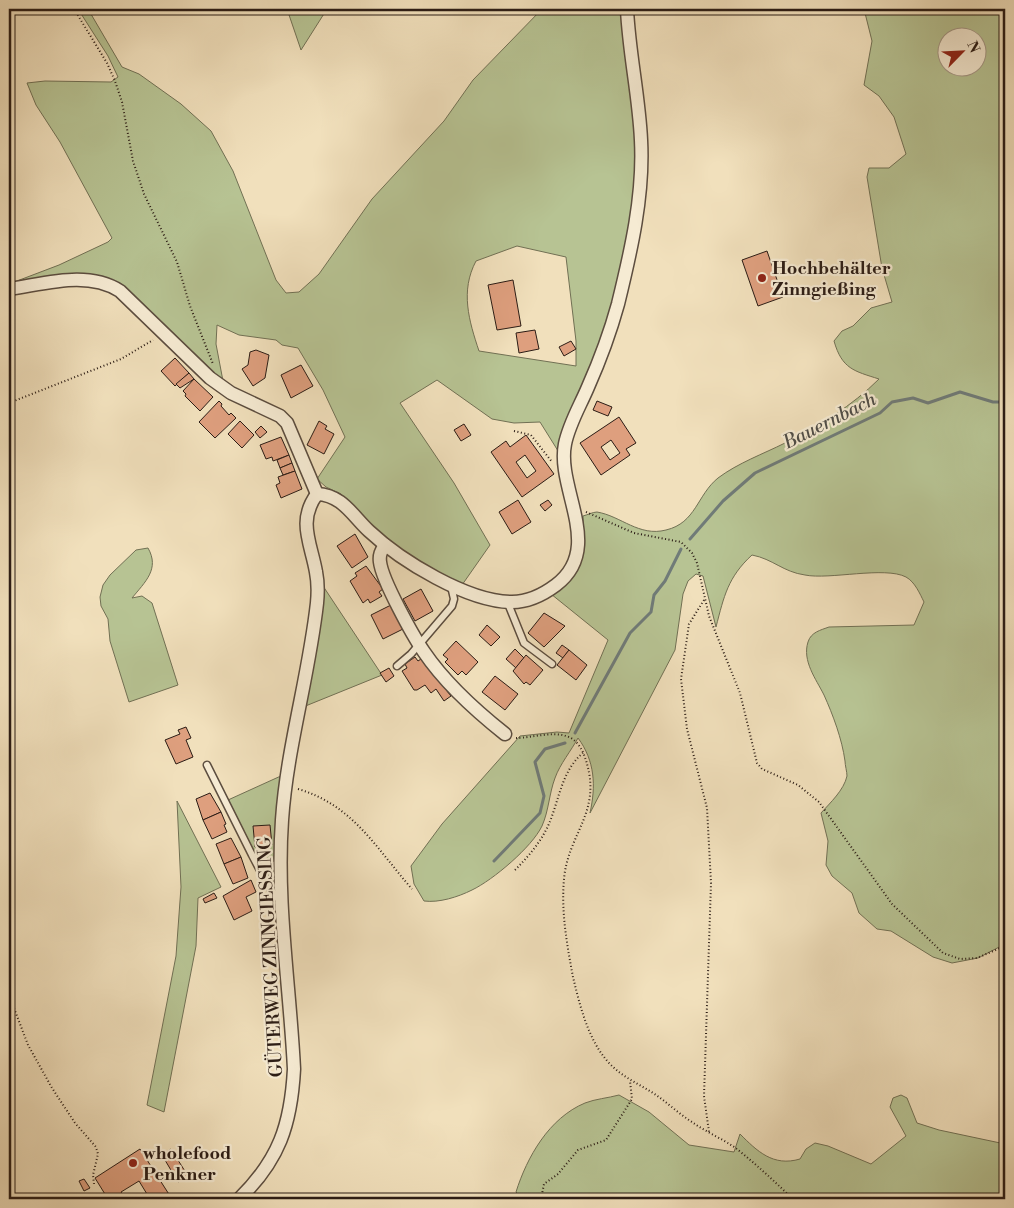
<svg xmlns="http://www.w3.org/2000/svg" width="1014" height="1208" viewBox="0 0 1014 1208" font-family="'Libre Bodoni',serif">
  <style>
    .green { fill: #b7c393; stroke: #717054; fill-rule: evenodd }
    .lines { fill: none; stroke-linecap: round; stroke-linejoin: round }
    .stream { stroke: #707b78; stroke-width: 3 }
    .building { fill: #de9f7e; stroke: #2b1c15; fill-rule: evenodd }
    .service-casing { stroke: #5c4d3f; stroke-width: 9 }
    .minor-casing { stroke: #5c4d3f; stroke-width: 15 }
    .path { stroke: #2b1c15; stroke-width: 2; stroke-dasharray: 1 2.5; stroke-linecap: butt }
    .service { stroke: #f6ebd3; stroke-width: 6 }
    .minor { stroke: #f6ebd3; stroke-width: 12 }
    .poi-dot { fill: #8f2418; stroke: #f6ebd3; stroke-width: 2 }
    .labels { text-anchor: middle; stroke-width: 4.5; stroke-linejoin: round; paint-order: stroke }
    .poi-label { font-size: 18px; font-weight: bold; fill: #2b1c15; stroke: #f6ebd3; text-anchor: start }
    .street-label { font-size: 18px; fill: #2b1c15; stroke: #f6ebd3 }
    .water-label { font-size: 19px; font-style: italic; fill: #4e4c47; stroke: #f6ebd3 }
  </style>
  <rect width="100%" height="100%" fill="#f1e0bc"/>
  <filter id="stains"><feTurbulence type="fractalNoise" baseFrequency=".004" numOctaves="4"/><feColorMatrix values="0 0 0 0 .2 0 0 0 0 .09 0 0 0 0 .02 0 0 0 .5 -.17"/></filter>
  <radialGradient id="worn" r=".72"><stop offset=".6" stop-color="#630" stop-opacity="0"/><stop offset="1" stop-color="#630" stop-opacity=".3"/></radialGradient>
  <!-- green -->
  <g class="green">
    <path d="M78 9H88L122 67 139 74 181 104 211 131 233 171 276 280 286 293 299 292 319 274 372 199 444 121 473 80 542 9H624L635 105 638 180 614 304 560 454 540 422 514 423 492 419 437 380 400 403 454 483 490 545 462 585 436 572 383 537 341 494 326 487 317 479 345 437 323 390 298 348 282 345 276 340 239 335 217 325 216 344 223 381 108 279 9 284 59 265 108 242 112 238 60 142 36 105 27 83 45 81 111 82 118 77 108 56ZM517 246 566 257 576 341V366L479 351C469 321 460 291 476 261Z"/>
    <path d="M287 9H327L301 50Z"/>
    <path d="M864 9H1005V944L978 958 952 963 933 957 891 931 877 929 859 913 852 893 832 876 826 865 828 841 821 813C830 803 844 790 847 776 847 772 845 765 845 761 842 739 833 715 824 695 816 679 802 661 808 642 811 632 821 630 829 627L914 625 924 602C920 594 915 582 906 577 885 566 829 580 805 575 783 572 773 559 752 555 728 577 724 596 716 627L703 576 696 574 688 581 683 594 675 650 590 813C596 786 595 761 578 738 571 751 560 764 555 778 549 794 549 810 542 826 532 847 493 880 472 890 458 897 439 903 424 901L414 884 411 866 442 824 520 736 557 732 569 733 608 640 551 594 583 551V516C587 515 593 512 597 512 621 516 639 537 666 530 696 523 697 495 718 478 738 463 763 454 785 443 819 426 852 406 879 379 854 371 842 369 834 341L842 331 853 326 871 308 892 302 882 268 867 177 869 168H889L906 154 894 117 879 96 864 85 872 41ZM946 38H976V68H946Z"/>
    <path d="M148 548C160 569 145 582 132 598L142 596 152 603 178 685 129 702 110 641 108 619 101 606 100 597 103 585 110 575 136 550Z"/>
    <path d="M321 583 382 675 303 707Z"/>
    <path d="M283 775 277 886 260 865 228 800Z"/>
    <path d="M177 801 221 887 198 898 196 946 164 1112 147 1105 176 956 181 887Z"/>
    <path d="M619 1095 649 1112 689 1145 734 1152 740 1134C757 1151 773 1167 800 1159L806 1149 815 1143 828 1146 871 1164 906 1136 890 1107 893 1098 901 1095 907 1098 917 1123 939 1130 1005 1144V1199H521L516 1192C527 1157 549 1118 585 1103 595 1099 608 1098 619 1095Z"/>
  </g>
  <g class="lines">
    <!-- stream -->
    <g class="stream">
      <path d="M690 539 723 501 755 473 880 413 892 402 913 398 928 403 960 392 993 402H1005"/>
      <path d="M575 733 630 633 651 612 654 595 665 581 681 549"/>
      <path d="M494 861 540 813 544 796 535 762 545 749 565 743"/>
    </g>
  </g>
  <!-- building -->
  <g class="building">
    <path d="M767 251 783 297 758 306 742 260Z"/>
    <path d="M513 280 521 326 497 330 488 285Z"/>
    <path d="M535 330 539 349 519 353 516 333Z"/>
    <path d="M571 341 576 349 564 356 559 347Z"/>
    <path d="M256 350 269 355 265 378 253 386 242 369 248 365 250 352Z"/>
    <path d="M175 358 189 373 175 386 161 371Z"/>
    <path d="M301 365 313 386 291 398 281 375Z"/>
    <path d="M189 373 194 379 180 388 176 384Z"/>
    <path d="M194 379 213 397 200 411 185 396 186 394 183 391Z"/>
    <path d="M219 401 222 404 221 406 229 415 231 413 236 418 215 438 199 422Z"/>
    <path d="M597 401 612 407 608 416 593 410Z"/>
    <path d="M619 417 636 443 626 449 630 455 601 475 580 443ZM611 440 620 453 610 460 601 447Z"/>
    <path d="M240 421 254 435 242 448 228 434Z"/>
    <path d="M319 421 327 426 325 429 334 434 324 454 307 445Z"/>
    <path d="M464 424 471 435 461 441 454 430Z"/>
    <path d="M261 426 267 432 260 438 255 432Z"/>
    <path d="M526 435 554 474 522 497 491 452 506 441 510 447ZM525 455 536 471 527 478 516 462Z"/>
    <path d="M281 437 289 455 273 461 272 457 266 459 260 445Z"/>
    <path d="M289 455 292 463 280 468 277 460Z"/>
    <path d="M292 463 295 471 283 475 280 468Z"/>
    <path d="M295 471 302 489 281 498 276 485 280 483 278 477Z"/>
    <path d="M518 500 531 522 512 534 499 512Z"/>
    <path d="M548 500 552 505 545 511 540 505Z"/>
    <path d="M355 534 368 557 352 568 337 546Z"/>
    <path d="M366 566 383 589 379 592 382 596 370 603 368 599 363 603 350 581 357 576 355 573Z"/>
    <path d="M421 589 433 611 415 621 403 599Z"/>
    <path d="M391 605 403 629 383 639 371 615Z"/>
    <path d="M544 613 565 626 544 647 528 633Z"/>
    <path d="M487 625 500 637 491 646 479 635Z"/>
    <path d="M456 641 478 662 466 675 462 671 458 675 445 662 448 659 443 655Z"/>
    <path d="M562 645 569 650 563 658 556 653Z"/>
    <path d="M515 649 524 658 516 668 506 659Z"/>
    <path d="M569 650 587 665 576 680 557 665Z"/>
    <path d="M526 655 543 670 530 685 526 682 524 684 513 671Z"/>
    <path d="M415 657 418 661 421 659 451 696 444 701 436 689 431 693 425 685 417 690H414L402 671 407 668 405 664Z"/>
    <path d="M389 668 394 676 386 682 380 673Z"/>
    <path d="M495 676 518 694 505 710 482 692Z"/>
    <path d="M186 727 191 738 186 740 193 757 176 764 165 740 180 734 178 730Z"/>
    <path d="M210 793 221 812 203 820 196 799Z"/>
    <path d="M221 812 226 824 224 825 227 832 212 839 203 820Z"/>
    <path d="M270 825 272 845 255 847 253 826Z"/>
    <path d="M231 838 241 857 224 864 216 844Z"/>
    <path d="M241 857 248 878 233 884 224 864Z"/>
    <path d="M251 880 256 892 246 897 252 911 234 920 223 896Z"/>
    <path d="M214 893 217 898 205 903 203 899Z"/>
    <path d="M140 1149 172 1199H150L139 1181 121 1192 126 1199H108L95 1178Z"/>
    <path d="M171 1149 188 1176 178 1182 162 1155Z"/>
    <path d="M84 1179 90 1188 84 1191 79 1181Z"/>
  </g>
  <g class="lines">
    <!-- service casing -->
    <g class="service-casing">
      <g id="service">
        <path d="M507 601 524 643 552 664"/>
        <path d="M397 666 411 654 452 606 454 599 451 586"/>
        <path d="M207 765 252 855 270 889 280 901"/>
      </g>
    </g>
    <!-- minor casing -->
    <g class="minor-casing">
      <g id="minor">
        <path d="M9 289C45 284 87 270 120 291L210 378 231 393 280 416 287 423 317 494"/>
        <path d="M317 494C342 495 352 515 369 531 401 561 468 602 512 602 528 602 544 594 556 585 605 548 556 489 565 444 569 424 580 406 588 387 600 360 610 333 618 304 631 251 644 195 641 140 639 96 629 53 627 9"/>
        <path d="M385 545C381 551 379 555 380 562 382 580 413 636 424 652 445 683 476 711 505 734"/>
        <path d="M239 1199C279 1160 291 1125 294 1069 290 987 276 902 282 820 287 747 309 676 317 603 318 593 318 582 316 572 311 543 297 521 317 494"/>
      </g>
    </g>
    <!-- path -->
    <g class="path">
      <path d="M74 9 107 63 115 81 122 102 133 161 144 194 177 262 190 306 213 364"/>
      <path d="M9 403 121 359 153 340"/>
      <path d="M514 431 531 435 552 462"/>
      <path d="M586 512 634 533 681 542 692 553 697 563 709 616 740 693 757 763 762 769 798 785 819 802 892 904 943 953 960 959 977 958 1005 946"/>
      <path d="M704 600 689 624 681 679 687 729 707 808 711 883 704 1096 709 1132"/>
      <path d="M516 738C533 738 561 728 575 741 581 746 585 756 587 764 601 813 568 834 564 879 561 912 567 945 573 977 580 1006 588 1040 609 1063 623 1078 640 1084 656 1095 668 1103 679 1114 692 1122 706 1132 723 1139 737 1149 757 1165 775 1182 793 1199"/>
      <path d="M298 789C353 805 376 848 412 889"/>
      <path d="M515 870C528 857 540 843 548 826 559 802 561 771 583 753"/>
      <path d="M9 995 28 1045 52 1088 75 1123 96 1147 98 1154 93 1175 94 1184"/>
      <path d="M541 1199 544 1184 558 1174 578 1150 606 1140 632 1099 630 1081"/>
    </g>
    <!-- service -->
    <use href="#service" class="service"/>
    <!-- minor -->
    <use href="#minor" class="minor"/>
  </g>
  <!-- markers -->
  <g class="poi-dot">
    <circle cx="762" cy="278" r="5"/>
    <circle cx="133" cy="1163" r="5"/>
  </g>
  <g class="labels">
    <!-- poi labels -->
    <g class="poi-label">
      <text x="772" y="274">Hochbehälter<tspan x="772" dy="21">Zinngießing</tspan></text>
      <text x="143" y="1159">wholefood<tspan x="143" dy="21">Penkner</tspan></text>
    </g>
    <!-- street labels -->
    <g class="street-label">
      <text transform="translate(270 957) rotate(-93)" y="6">GÜTERWEG ZINNGIESSING</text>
    </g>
    <!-- water labels -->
    <g class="water-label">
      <text transform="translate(829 420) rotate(-27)" y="7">Bauernbach</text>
    </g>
  </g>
  <!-- margin -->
  <rect width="1014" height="1208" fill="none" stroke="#f1e0bc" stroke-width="30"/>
  <rect x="10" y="10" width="994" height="1188" fill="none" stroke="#2b1c15" stroke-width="2.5"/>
  <rect x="15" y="15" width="984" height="1178" fill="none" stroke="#2b1c15"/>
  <!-- north arrow -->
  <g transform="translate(962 52) rotate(66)"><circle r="24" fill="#f6ebd3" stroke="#a59887"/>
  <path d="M0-4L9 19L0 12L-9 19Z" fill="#8f2418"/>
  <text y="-8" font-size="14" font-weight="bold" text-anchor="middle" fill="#2b1c15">N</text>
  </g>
  <rect width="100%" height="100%" filter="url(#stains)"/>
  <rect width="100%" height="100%" fill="url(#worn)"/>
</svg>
